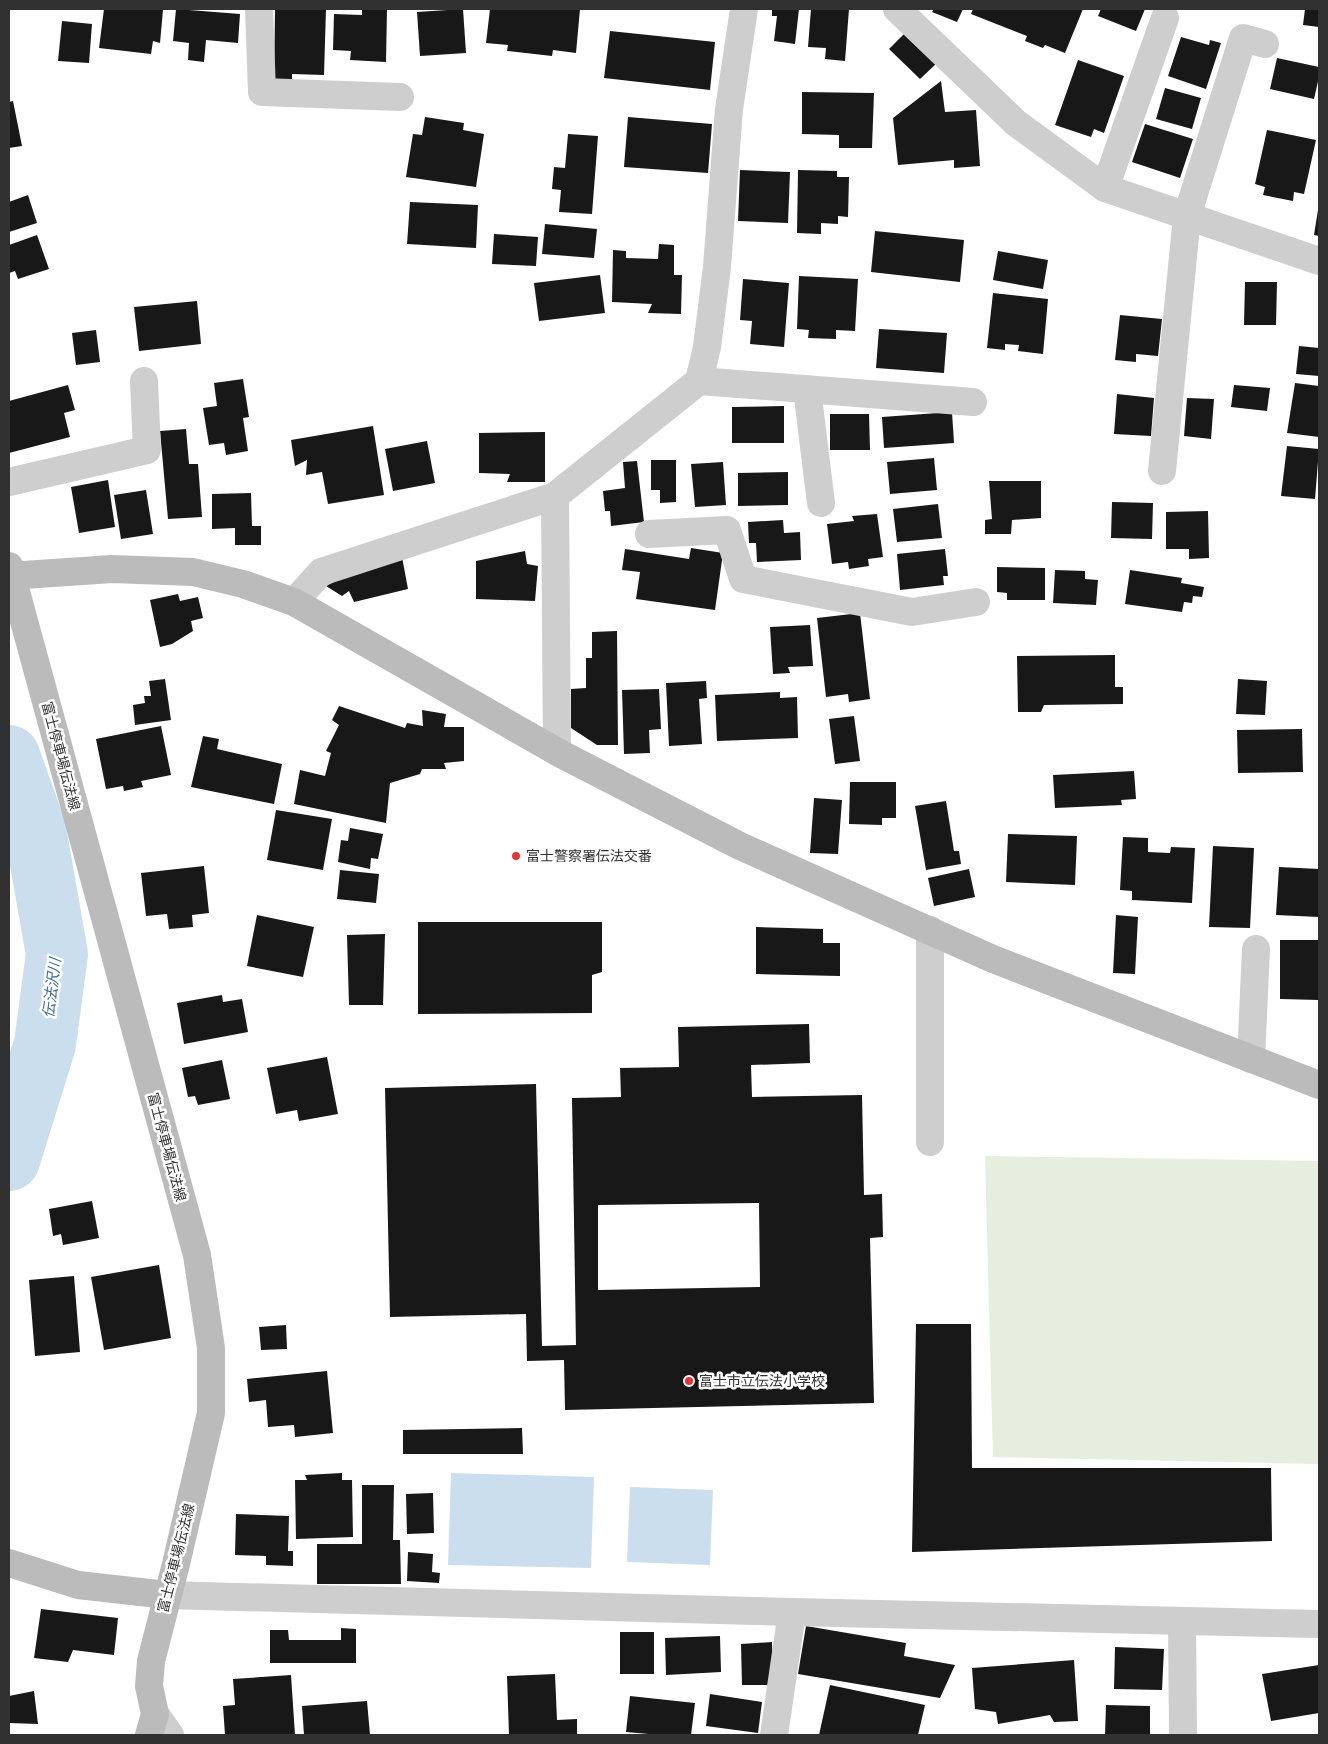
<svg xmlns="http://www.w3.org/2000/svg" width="1328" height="1744" viewBox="0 0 1328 1744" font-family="Barlow,'Noto Sans JP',sans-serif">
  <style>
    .green { fill: #e6eedf }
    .water { fill: #cbdeed }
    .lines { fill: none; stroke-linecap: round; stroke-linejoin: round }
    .river { stroke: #cbdeed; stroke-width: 62 }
    .building { fill: #181818; fill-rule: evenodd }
    .street { stroke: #cecece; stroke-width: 28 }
    .secondary { stroke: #bbb; stroke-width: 28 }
    .poi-dot { fill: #e73436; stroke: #fff; stroke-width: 2 }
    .labels { text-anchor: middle; stroke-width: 5; stroke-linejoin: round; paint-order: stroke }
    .street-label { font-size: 14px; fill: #313131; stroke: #fff }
    .poi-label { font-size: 14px; fill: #313131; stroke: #fff; text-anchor: start }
    .water-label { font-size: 15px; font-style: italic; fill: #3d6d94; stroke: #fff }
  </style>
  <rect width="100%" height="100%" fill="#fff"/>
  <!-- green -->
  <path class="green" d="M985 1156 1319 1161V1464L993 1457Z"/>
  <!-- water -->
  <g class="water">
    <path d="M451 1473 594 1477 591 1568 448 1565Z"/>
    <path d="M630 1487 713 1490 710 1565 627 1562Z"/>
  </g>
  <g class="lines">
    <!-- river -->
    <path class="river" d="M9 756 35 829 57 954 45 1044 9 1160"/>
  </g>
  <!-- building -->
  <g class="building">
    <path d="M104 9 163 10 160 43 153 41 151 54 99 48Z"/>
    <path d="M176 9 240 14 238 43 206 40 204 62 188 60 189 43 173 41Z"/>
    <path d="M275 9H326L324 75 292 74V86L274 85Z"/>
    <path d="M362 9H387L386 62 350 60 351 51 333 50 334 14 362 15Z"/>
    <path d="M463 9 466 53 420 56 417 12Z"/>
    <path d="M490 9H580L576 53 553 50 552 56 507 51 508 45 486 43Z"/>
    <path d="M772 9H799L795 44 774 41 777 16H772Z"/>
    <path d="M811 9H849L845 61 825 59 826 48 808 47Z"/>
    <path d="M934 9H963L957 22 932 12Z"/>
    <path d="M973 9H1083L1065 53 1045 45 1043 48 1025 41 1027 36 971 14Z"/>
    <path d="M1101 9H1145L1136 31 1098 16Z"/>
    <path d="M1305 9H1319V27L1303 25Z"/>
    <path d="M62 21 92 24 89 63 58 61Z"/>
    <path d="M610 31 715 42 710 90 604 78Z"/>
    <path d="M906 32 937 63 920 79 889 49Z"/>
    <path d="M1181 37 1209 45 1210 40 1221 43 1206 89 1168 76Z"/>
    <path d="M1277 58 1319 67V77L1314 99 1270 89Z"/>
    <path d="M1078 60 1124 76 1104 133 1094 129 1091 137 1055 125Z"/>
    <path d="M941 81 945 112 976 110 980 166 954 168V160L898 165 893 118Z"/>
    <path d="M1165 88 1201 98 1192 129 1156 119Z"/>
    <path d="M802 92 874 93 872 148H839V135L802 134Z"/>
    <path d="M13 101 22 146 9 148V102Z"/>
    <path d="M425 117 464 123 463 130 484 134 476 187 406 177 413 134 422 135Z"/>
    <path d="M628 117 712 124 708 173 624 167Z"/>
    <path d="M1145 124 1193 139 1180 178 1132 162Z"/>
    <path d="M1267 130 1316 140 1304 194 1294 192 1293 201 1263 195 1265 187 1255 184Z"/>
    <path d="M568 134 598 136 592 214 559 212 561 190 552 189 554 167 565 168Z"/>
    <path d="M740 170 790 172 788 223 738 221Z"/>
    <path d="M798 170 837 171V177H849L848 217 838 216V224L821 223V234L797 233Z"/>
    <path d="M28 195 37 223 9 232V202Z"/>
    <path d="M410 202 478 205 476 248 407 244Z"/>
    <path d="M1318 210 1319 211V236L1314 235Z"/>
    <path d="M545 224 597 229 594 258 542 254Z"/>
    <path d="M875 231 964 240 960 282 871 272Z"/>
    <path d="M494 234 538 237 536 266 492 264Z"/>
    <path d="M37 235 49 269 18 279 15 271 9 273V245Z"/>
    <path d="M659 244 674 245V275H682L681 314 648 313 652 304 612 302 613 250 626 251V258L658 259Z"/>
    <path d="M998 251 1048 260 1043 289 993 280Z"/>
    <path d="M600 275 605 313 539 321 534 283Z"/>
    <path d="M799 276 858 279 855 331 836 330V339L808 338 809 330 797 329Z"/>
    <path d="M743 279 789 283 784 347 750 344 752 321 740 320Z"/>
    <path d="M1245 282H1277L1276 325H1244Z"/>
    <path d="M993 293 1048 299 1043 354 1018 351 1019 345 1005 344V350L987 348Z"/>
    <path d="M197 301 201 344 139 351 134 307Z"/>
    <path d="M1120 315 1162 319 1158 356 1136 354V362L1115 360Z"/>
    <path d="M879 329 947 333 944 373 876 368Z"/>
    <path d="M96 330 100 362 76 365 72 333Z"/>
    <path d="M1299 346 1319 348V376L1296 374Z"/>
    <path d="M243 379 249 417 243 418 248 451 226 455 224 443 209 445 203 408 217 406 214 383Z"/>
    <path d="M1295 383 1319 386V437L1287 433Z"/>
    <path d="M68 385 75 410 64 413 70 437 9 453V401Z"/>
    <path d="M1234 385 1270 388 1267 411 1231 407Z"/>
    <path d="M1117 394 1154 398 1151 436 1114 434Z"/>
    <path d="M1187 398 1214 399 1211 439 1184 436Z"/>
    <path d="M784 406V443H732V407Z"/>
    <path d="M952 412 954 443 884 448 882 417Z"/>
    <path d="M830 414H869L870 450H830Z"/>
    <path d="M373 426 384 495 328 504 322 472 306 475 307 460 295 466 291 440Z"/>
    <path d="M186 429 189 464H198L202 517 168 519 160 431Z"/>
    <path d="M545 432V482H507L510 474 479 473V433Z"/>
    <path d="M427 441 435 483 393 491 385 449Z"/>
    <path d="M1287 446 1319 449 1315 499 1281 496Z"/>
    <path d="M934 458 937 490 890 494 887 462Z"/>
    <path d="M651 460H676V502L660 503V490H651Z"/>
    <path d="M637 461 644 522 611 526 610 511H605L603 491 625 488 623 462Z"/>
    <path d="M723 462 726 505 695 507 691 464Z"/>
    <path d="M788 472V505L738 506V473Z"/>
    <path d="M108 480 115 527 79 533 71 487Z"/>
    <path d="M989 481H1041V518L1012 520 1011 534H985V520L992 519Z"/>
    <path d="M146 490 153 534 121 539 114 495Z"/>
    <path d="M251 493 252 526H261V545H235V528L212 529V494Z"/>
    <path d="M1112 502 1153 503 1152 539 1111 538Z"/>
    <path d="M938 504 942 538 897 542 893 509Z"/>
    <path d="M1208 511 1209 558 1189 559V549H1166V512Z"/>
    <path d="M877 514 883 557 868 559 869 566 849 569 848 562 832 564 827 524 854 521 852 516Z"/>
    <path d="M783 520 784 533 800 532 801 560 757 562 756 543H749L748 522Z"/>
    <path d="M691 548 723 553 715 610 636 599 640 572 622 570 625 549 689 559Z"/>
    <path d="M945 549 948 576H943L944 585 900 590 897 554Z"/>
    <path d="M525 551 527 564 538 566 535 601 476 599V561Z"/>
    <path d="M402 557 408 589 354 602 349 591 342 596 326 586 358 570Z"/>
    <path d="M997 567 1045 568V600H1007V593L997 592Z"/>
    <path d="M1055 570 1085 571V579L1098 580 1096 605 1053 603Z"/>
    <path d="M1130 570 1182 578 1181 583 1204 587 1202 597 1193 596 1192 603 1184 602 1182 612 1125 604Z"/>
    <path d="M178 594 180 601 198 597 203 618 191 621 193 631 172 644 160 647 150 600Z"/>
    <path d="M860 613 870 699 849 702 848 694 826 697 817 618Z"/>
    <path d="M810 625 813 666 788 667 790 673 773 674 770 627Z"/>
    <path d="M617 631 618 745H597L571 728V689L586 688V658H592V632Z"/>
    <path d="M1115 655V687H1123V704L1044 705 1041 712H1018L1017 656Z"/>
    <path d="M165 679 171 720 135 725 133 705 145 703 144 696H151L149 681Z"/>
    <path d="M1238 679 1267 681 1265 715 1236 714Z"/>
    <path d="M706 681 707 698 699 699 702 744 669 746 666 683Z"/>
    <path d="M659 689 661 729 649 730 650 753 624 754 622 690Z"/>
    <path d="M780 692V698L797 697 798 738 717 741 715 695Z"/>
    <path d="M339 706 405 728 407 723 423 726 422 710 446 714 444 727H464V761L444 763 446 769H422L420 774 390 783 386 823 294 804 300 770 325 776 331 753 326 751 339 725 332 720Z"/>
    <path d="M854 716 860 761 835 764 829 719Z"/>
    <path d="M161 726 171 775 141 781 143 787 124 791 123 786 106 789 96 739Z"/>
    <path d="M1302 729 1303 772 1238 773 1237 730Z"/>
    <path d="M203 736 219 739 217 749 282 764 274 804 191 787Z"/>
    <path d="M1134 771 1136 799 1121 800 1122 805 1055 808 1053 775Z"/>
    <path d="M850 782H896V818H882V825L849 824Z"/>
    <path d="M814 798 842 800 838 854 810 853Z"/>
    <path d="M946 801 954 851H959L961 864 926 870 915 806Z"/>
    <path d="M276 810 332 819 323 870 267 860Z"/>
    <path d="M350 828 383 834 378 859 371 858 370 869 338 862 341 840 348 841Z"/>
    <path d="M1008 834 1077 836 1075 885 1006 882Z"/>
    <path d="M1123 837 1148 838V852L1170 853 1171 847 1195 848 1192 903 1132 900V891L1120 890Z"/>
    <path d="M1213 846 1254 848 1250 928 1209 927Z"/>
    <path d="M204 866 209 913 192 915 193 927 169 929 167 914 146 916 141 873Z"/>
    <path d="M1279 867 1319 869V917L1276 915Z"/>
    <path d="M969 869 975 897 934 906 928 878Z"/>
    <path d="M340 870 379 874 376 903 337 899Z"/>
    <path d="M257 915 314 927 303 977 247 966Z"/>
    <path d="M1116 915 1138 917 1135 974 1113 973Z"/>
    <path d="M418 922H602V972L592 975V1013L418 1014Z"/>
    <path d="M756 927 823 929V943H840V976L756 974Z"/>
    <path d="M385 934 383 1005H349L347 935Z"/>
    <path d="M1280 940H1319V1000L1280 999Z"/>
    <path d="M222 995 223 1002 242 999 248 1032 184 1044 177 1003Z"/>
    <path d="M809 1024 810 1063 751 1065 752 1097 862 1095 864 1195 882 1194 883 1237 870 1238 874 1403 565 1410 564 1360 527 1361 526 1314 390 1317 385 1088 536 1084 542 1346 576 1345 572 1098 621 1097 620 1068 679 1067 678 1027ZM759 1203 760 1287 598 1290V1205Z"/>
    <path d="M327 1057 338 1114 299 1121 297 1110 276 1114 267 1068Z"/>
    <path d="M222 1060 230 1099 198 1105 195 1096 188 1097 182 1068Z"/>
    <path d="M92 1201 99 1238 63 1245 61 1234 53 1236 49 1209Z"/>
    <path d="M159 1265 171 1338 104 1350 91 1277Z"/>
    <path d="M74 1276 80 1352 35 1356 29 1280Z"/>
    <path d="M916 1324H971L972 1468H1271L1272 1541 912 1552Z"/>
    <path d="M286 1325 287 1349 261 1350 259 1327Z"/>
    <path d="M327 1371 333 1433 295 1437 294 1425 268 1427 266 1400 249 1402 247 1379Z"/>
    <path d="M522 1428 523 1454H403V1430Z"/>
    <path d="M342 1473V1480H352L353 1537 296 1539 295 1480H307L305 1475Z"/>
    <path d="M362 1485H394L393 1540H400L401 1584H317V1544H362Z"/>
    <path d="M433 1493 434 1533 407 1534 406 1494Z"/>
    <path d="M236 1514 289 1516 288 1551H293V1566L266 1565V1556L235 1555Z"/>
    <path d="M408 1552 433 1554 432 1572 440 1573 439 1583 407 1581Z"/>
    <path d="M41 1609 118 1618 114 1655 73 1650 68 1662 34 1658Z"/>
    <path d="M806 1626 906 1643 904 1656 955 1665 940 1698 798 1674Z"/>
    <path d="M341 1628 356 1629V1663H270V1630H288L289 1640H341Z"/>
    <rect x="620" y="1632" width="34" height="42"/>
    <path d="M720 1636 721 1672 666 1675 665 1638Z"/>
    <path d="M772 1642 773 1685H742L741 1644Z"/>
    <path d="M1115 1647 1164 1649 1162 1690 1114 1689Z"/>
    <path d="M1074 1660 1078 1721 1054 1722 1050 1715 998 1724 996 1712 975 1709 972 1668Z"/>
    <path d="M1319 1665V1713L1271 1721 1262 1674Z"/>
    <path d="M555 1674 557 1720 577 1719V1735H509L507 1676Z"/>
    <path d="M291 1675 295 1735H225L223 1706 235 1705 233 1679Z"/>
    <path d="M830 1685 925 1705 918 1735H819Z"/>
    <path d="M34 1691 38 1724 9 1723V1696Z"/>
    <path d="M710 1694 762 1702 758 1733 706 1726Z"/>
    <path d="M630 1696 695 1703 691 1735H660L626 1732Z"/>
    <path d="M367 1701 370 1735H304L302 1706Z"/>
    <path d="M1106 1705 1150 1706V1735H1105Z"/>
  </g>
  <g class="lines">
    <!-- street -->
    <g class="street">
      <path d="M259 9 262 92 400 97"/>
      <path d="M897 9 1016 123 1105 188 1319 261"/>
      <path d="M1105 188 1165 18"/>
      <path d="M699 381 973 402"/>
      <path d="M807 389 821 503"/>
      <path d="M1162 471 1187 216 1243 38 1265 44"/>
      <path d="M9 482 147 450 144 381"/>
      <path d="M555 496 557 752"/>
      <path d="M649 534 727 530 743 579 912 612 976 602"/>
      <path d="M294 602 321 572 555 496 699 381 707 347 717 267 729 109 744 9"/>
      <path d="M1251 1059 1256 949"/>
      <path d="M930 1142V930"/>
      <path d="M167 1595 792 1612 1319 1624"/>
      <path d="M1182 1622 1183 1735"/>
      <path d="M155 1714 170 1735"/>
      <path d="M774 1735 792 1612"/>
    </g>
    <!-- secondary -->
    <g class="secondary">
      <path d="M9 566 197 1255 211 1348V1413L176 1564 151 1661 149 1686 155 1714 149 1735"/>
      <path d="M9 576 112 569 193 572 243 584 294 602 561 754 740 846 993 959 1319 1085"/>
      <path d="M9 1563 78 1585 167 1595"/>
    </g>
  </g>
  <!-- markers -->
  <g class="poi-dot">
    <circle cx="516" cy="856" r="5"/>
    <circle cx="689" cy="1381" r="5"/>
  </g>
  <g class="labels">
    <!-- street labels -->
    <g class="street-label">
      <text transform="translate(61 756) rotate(75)" y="5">富士停車場伝法線</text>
      <text transform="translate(167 1147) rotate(75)" y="5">富士停車場伝法線</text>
      <text transform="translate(176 1558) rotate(-76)" y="5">富士停車場伝法線</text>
    </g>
    <!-- poi labels -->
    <g class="poi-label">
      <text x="526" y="861">富士警察署伝法交番</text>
      <text x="699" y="1386">富士市立伝法小学校</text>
    </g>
    <!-- water labels -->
    <g class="water-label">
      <text transform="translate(52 988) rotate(-83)" y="5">伝法沢川</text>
    </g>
  </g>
  <!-- border -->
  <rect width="1328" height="1744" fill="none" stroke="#313131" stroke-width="20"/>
</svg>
